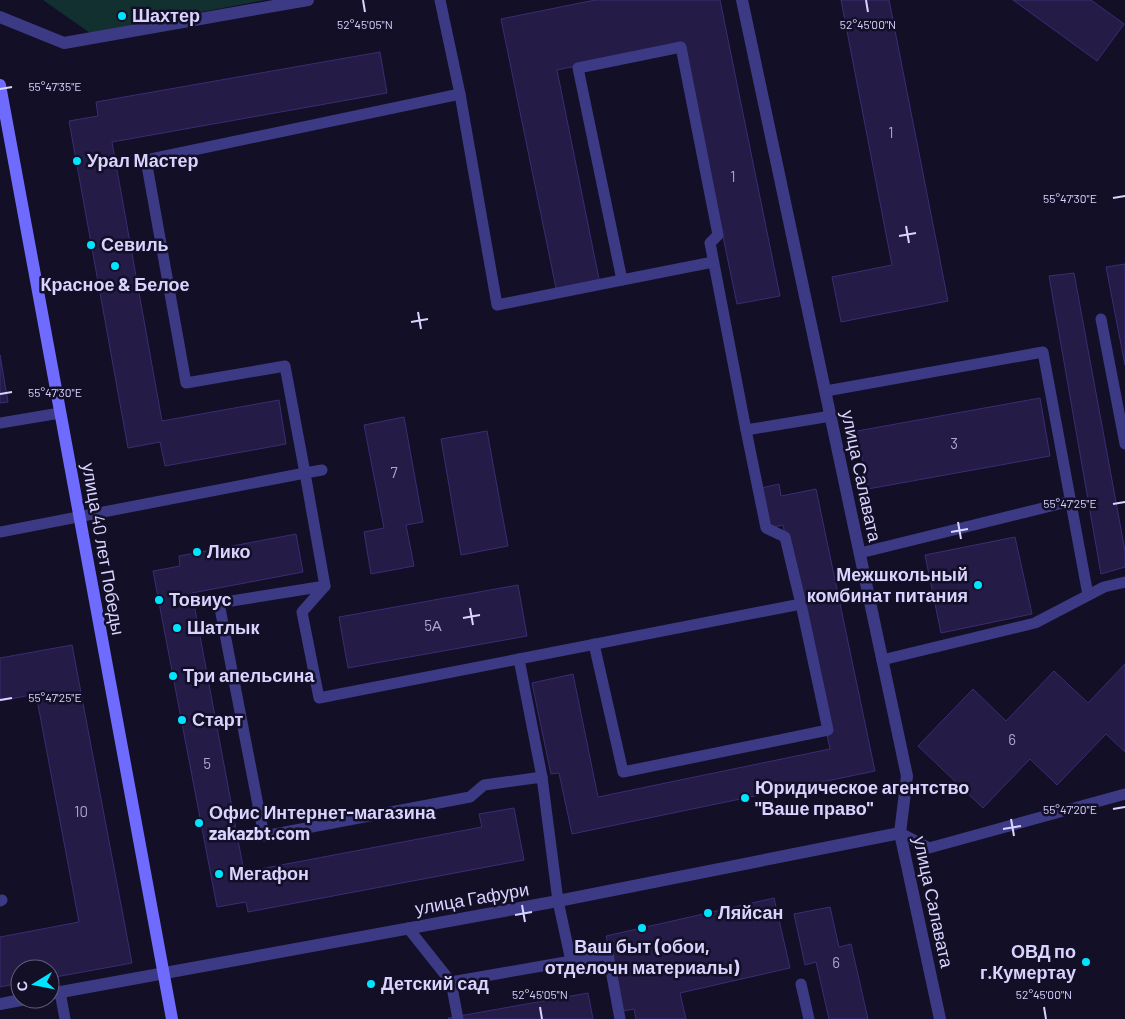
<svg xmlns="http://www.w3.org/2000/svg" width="1125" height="1019" viewBox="0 0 1125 1019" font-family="Barlow,sans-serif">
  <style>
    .green { fill: #12302f }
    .building { fill: #241b47; stroke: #3b2d73 }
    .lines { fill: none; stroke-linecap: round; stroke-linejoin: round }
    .service { stroke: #3d3a85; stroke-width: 11 }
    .tertiary { stroke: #3d3a85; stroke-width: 12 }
    .secondary { stroke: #6f6bff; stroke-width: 12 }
    .ticks { fill: none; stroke: #d9d4ff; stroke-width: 2 }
    .poi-dot { fill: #00e5ff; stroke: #130f26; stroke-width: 2 }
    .labels { text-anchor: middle; stroke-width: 5; stroke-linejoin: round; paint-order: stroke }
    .number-label { font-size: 15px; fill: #aca6d1 }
    .poi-label { font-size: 18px; font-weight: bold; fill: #d9d4ff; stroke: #130f26; text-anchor: start }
    .street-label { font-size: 18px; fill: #d9d4ff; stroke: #130f26 }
    .ticks-label { font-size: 12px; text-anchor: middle; fill: #d9d4ff; stroke: #130f26; stroke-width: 5; stroke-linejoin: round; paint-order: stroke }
  </style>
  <rect width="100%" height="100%" fill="#130f26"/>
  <!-- green -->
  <path class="green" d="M43 0H265L90 33Z"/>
  <!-- building -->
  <g class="building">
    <path d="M595 0H720L780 296 737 304 683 44 557 70 600 284 557 293 501 19Z"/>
    <path d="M841 0H889L948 301 841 322 832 277 892 265Z"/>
    <path d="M1013 0H1091L1124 24 1097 61Z"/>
    <path d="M380 52 387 93 112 142 162 421 279 400 286 444 165 466 160 442 128 448 69 121 98 116 96 102Z"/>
    <path d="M1125 264V365L1106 267Z"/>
    <path d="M1074 273 1125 551V567L1101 574 1049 276Z"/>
    <path d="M0 355 8 402 0 403Z"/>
    <path d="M1040 398 1050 456 868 489 857 431Z"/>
    <path d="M404 417 423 522 406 525 414 566 371 574 364 532 384 528 364 425Z"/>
    <path d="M487 431 508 546 461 555 441 439Z"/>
    <path d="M779 484 781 496 816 489 875 771 572 834 559 773 551 774 532 683 573 674 598 797 830 749 783 525 769 528 761 488Z"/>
    <path d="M296 534 303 572 192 593 244 872 482 827 479 814 514 808 524 860 248 912 246 902 217 907 153 571 180 566 179 556Z"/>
    <path d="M1015 537 1032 614 941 633 925 555Z"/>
    <path d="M518 585 527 636 348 668 339 617Z"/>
    <path d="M72 645 132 963 50 978V969H20V983L0 987V937L79 922 36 694 0 701V658Z"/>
    <path d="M1125 664V752L1106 734 1057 785 1030 759 983 808 918 746 973 689 1006 721 1054 671 1088 703Z"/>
    <path d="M774 898 790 968 680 993 686 1019H636L634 1009 623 1011 606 936Z"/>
    <path d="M830 907 839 947 851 944 868 1019H829L816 962 805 965 794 914Z"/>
    <path d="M588 993 593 1019H449L448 1018Z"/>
  </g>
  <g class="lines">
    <!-- service -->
    <g class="service">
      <path d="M460 94 497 305 622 280 578 68 681 47 718 235 710 243 746 430 831 416"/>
      <path d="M622 280 713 262"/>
      <path d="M1101 319 1125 444"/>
      <path d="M826 391 1043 352 1088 595"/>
      <path d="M0 423 60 413"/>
      <path d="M322 470 305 473 325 586 219 603 264 836 470 797 484 785 542 777 558 901 571 961 451 982 408 928"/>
      <path d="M0 532 305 473 285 366 186 383 146 160 460 94 440 0"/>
      <path d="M860 553 1071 501"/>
      <path d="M325 586 302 612 319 698 801 604"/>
      <path d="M594 644 623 772 828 730 801 604 785 537 766 528 746 430"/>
      <path d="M519 659 542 777"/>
      <path d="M882 660 1035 623 1104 587 1125 582"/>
      <path d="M900 833 929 848 1125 794"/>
      <path d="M0 901 2 900"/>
      <path d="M571 961 608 954 620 1019"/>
      <path d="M451 982 458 1019"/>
      <path d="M801 984 809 1019"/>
      <path d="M60 992 65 1019"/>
    </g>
    <!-- tertiary -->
    <g class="tertiary">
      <path d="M742 0 907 776 900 833 940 1019"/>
      <path d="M0 17 64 43 308 0"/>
      <path d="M50 994 558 901 900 833"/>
      <path d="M0 1004 26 999"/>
    </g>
    <!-- secondary -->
    <path class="secondary" d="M0 85 172 1019"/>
  </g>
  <!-- ticks -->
  <path class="ticks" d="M363 0 365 12M866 0 868 12M0 89 12 87M1113 198 1125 196M906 226 909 243M899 236 916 233M418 312 421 329M411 322 428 319M0 394 12 392M1113 504 1125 502M958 522 961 539M951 532 968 529M470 608 473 625M463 618 480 615M0 700 12 698M1113 809 1125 807M1011 819 1014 836M1003 829 1021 826M522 905 525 922M515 915 532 912M540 1007 542 1019M1044 1007 1046 1019"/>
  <!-- markers -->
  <g class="poi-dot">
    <circle cx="122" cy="16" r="5"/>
    <circle cx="77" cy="161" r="5"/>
    <circle cx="91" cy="245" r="5"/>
    <circle cx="115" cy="266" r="5"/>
    <circle cx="197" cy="552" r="5"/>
    <circle cx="978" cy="585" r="5"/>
    <circle cx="159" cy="600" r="5"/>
    <circle cx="177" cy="628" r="5"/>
    <circle cx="173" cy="676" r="5"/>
    <circle cx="182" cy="720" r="5"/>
    <circle cx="745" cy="798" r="5"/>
    <circle cx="199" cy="823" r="5"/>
    <circle cx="219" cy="874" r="5"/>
    <circle cx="708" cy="913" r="5"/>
    <circle cx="642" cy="928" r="5"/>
    <circle cx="1086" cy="962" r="5"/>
    <circle cx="371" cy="984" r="5"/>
  </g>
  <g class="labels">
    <!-- number labels -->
    <g class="number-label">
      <text x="891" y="138">1</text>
      <text x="733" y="182">1</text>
      <text x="954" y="449">3</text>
      <text x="394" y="478">7</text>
      <text x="433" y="631">5А</text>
      <text x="1012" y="745">6</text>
      <text x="207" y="769">5</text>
      <text x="81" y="817">10</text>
      <text x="836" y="968">6</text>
    </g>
    <!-- poi labels -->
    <g class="poi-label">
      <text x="132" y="22">Шахтер</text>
      <text x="87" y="167">Урал Мастер</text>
      <text x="101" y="251">Севиль</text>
      <text x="115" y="291" text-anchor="middle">Красное &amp; Белое</text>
      <text x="207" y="558">Лико</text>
      <text x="968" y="581" text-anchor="end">Межшкольный<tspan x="968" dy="21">комбинат питания</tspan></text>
      <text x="169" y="606">Товиус</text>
      <text x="187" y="634">Шатлык</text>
      <text x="183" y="682">Три апельсина</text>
      <text x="192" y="726">Старт</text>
      <text x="755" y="794">Юридическое агентство<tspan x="755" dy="21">"Ваше право"</tspan></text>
      <text x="209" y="819">Офис Интернет-магазина<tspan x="209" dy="21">zakazbt.com</tspan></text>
      <text x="229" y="880">Мегафон</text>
      <text x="718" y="919">Ляйсан</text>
      <text x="642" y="953" text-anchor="middle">Ваш быт (обои,<tspan x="642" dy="21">отделочн материалы)</tspan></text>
      <text x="1076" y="958" text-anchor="end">ОВД по<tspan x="1076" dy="21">г.Кумертау</tspan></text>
      <text x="381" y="990">Детский сад</text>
    </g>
    <!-- street labels -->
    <g class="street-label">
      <text transform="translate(861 476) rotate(78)" y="6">улица Салавата</text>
      <text transform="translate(103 549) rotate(80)" y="6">улица 40 лет Победы</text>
      <text transform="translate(472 899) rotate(-10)" y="6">улица Гафури</text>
      <text transform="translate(933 902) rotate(78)" y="6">улица Салавата</text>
    </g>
  </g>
  <g class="ticks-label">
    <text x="365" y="29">52°45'05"N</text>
    <text x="868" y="29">52°45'00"N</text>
    <text x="55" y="91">55°47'35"E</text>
    <text x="1070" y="203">55°47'30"E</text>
    <text x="55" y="397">55°47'30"E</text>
    <text x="1070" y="508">55°47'25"E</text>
    <text x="55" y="702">55°47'25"E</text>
    <text x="1070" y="814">55°47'20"E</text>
    <text x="540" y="999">52°45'05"N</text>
    <text x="1044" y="999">52°45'00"N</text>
  </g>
  <!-- north arrow -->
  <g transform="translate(35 984) rotate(260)"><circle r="24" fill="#130f26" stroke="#625e7d"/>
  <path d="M0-4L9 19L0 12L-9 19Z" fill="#00e5ff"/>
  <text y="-8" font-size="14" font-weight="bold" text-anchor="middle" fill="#d9d4ff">С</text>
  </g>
</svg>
